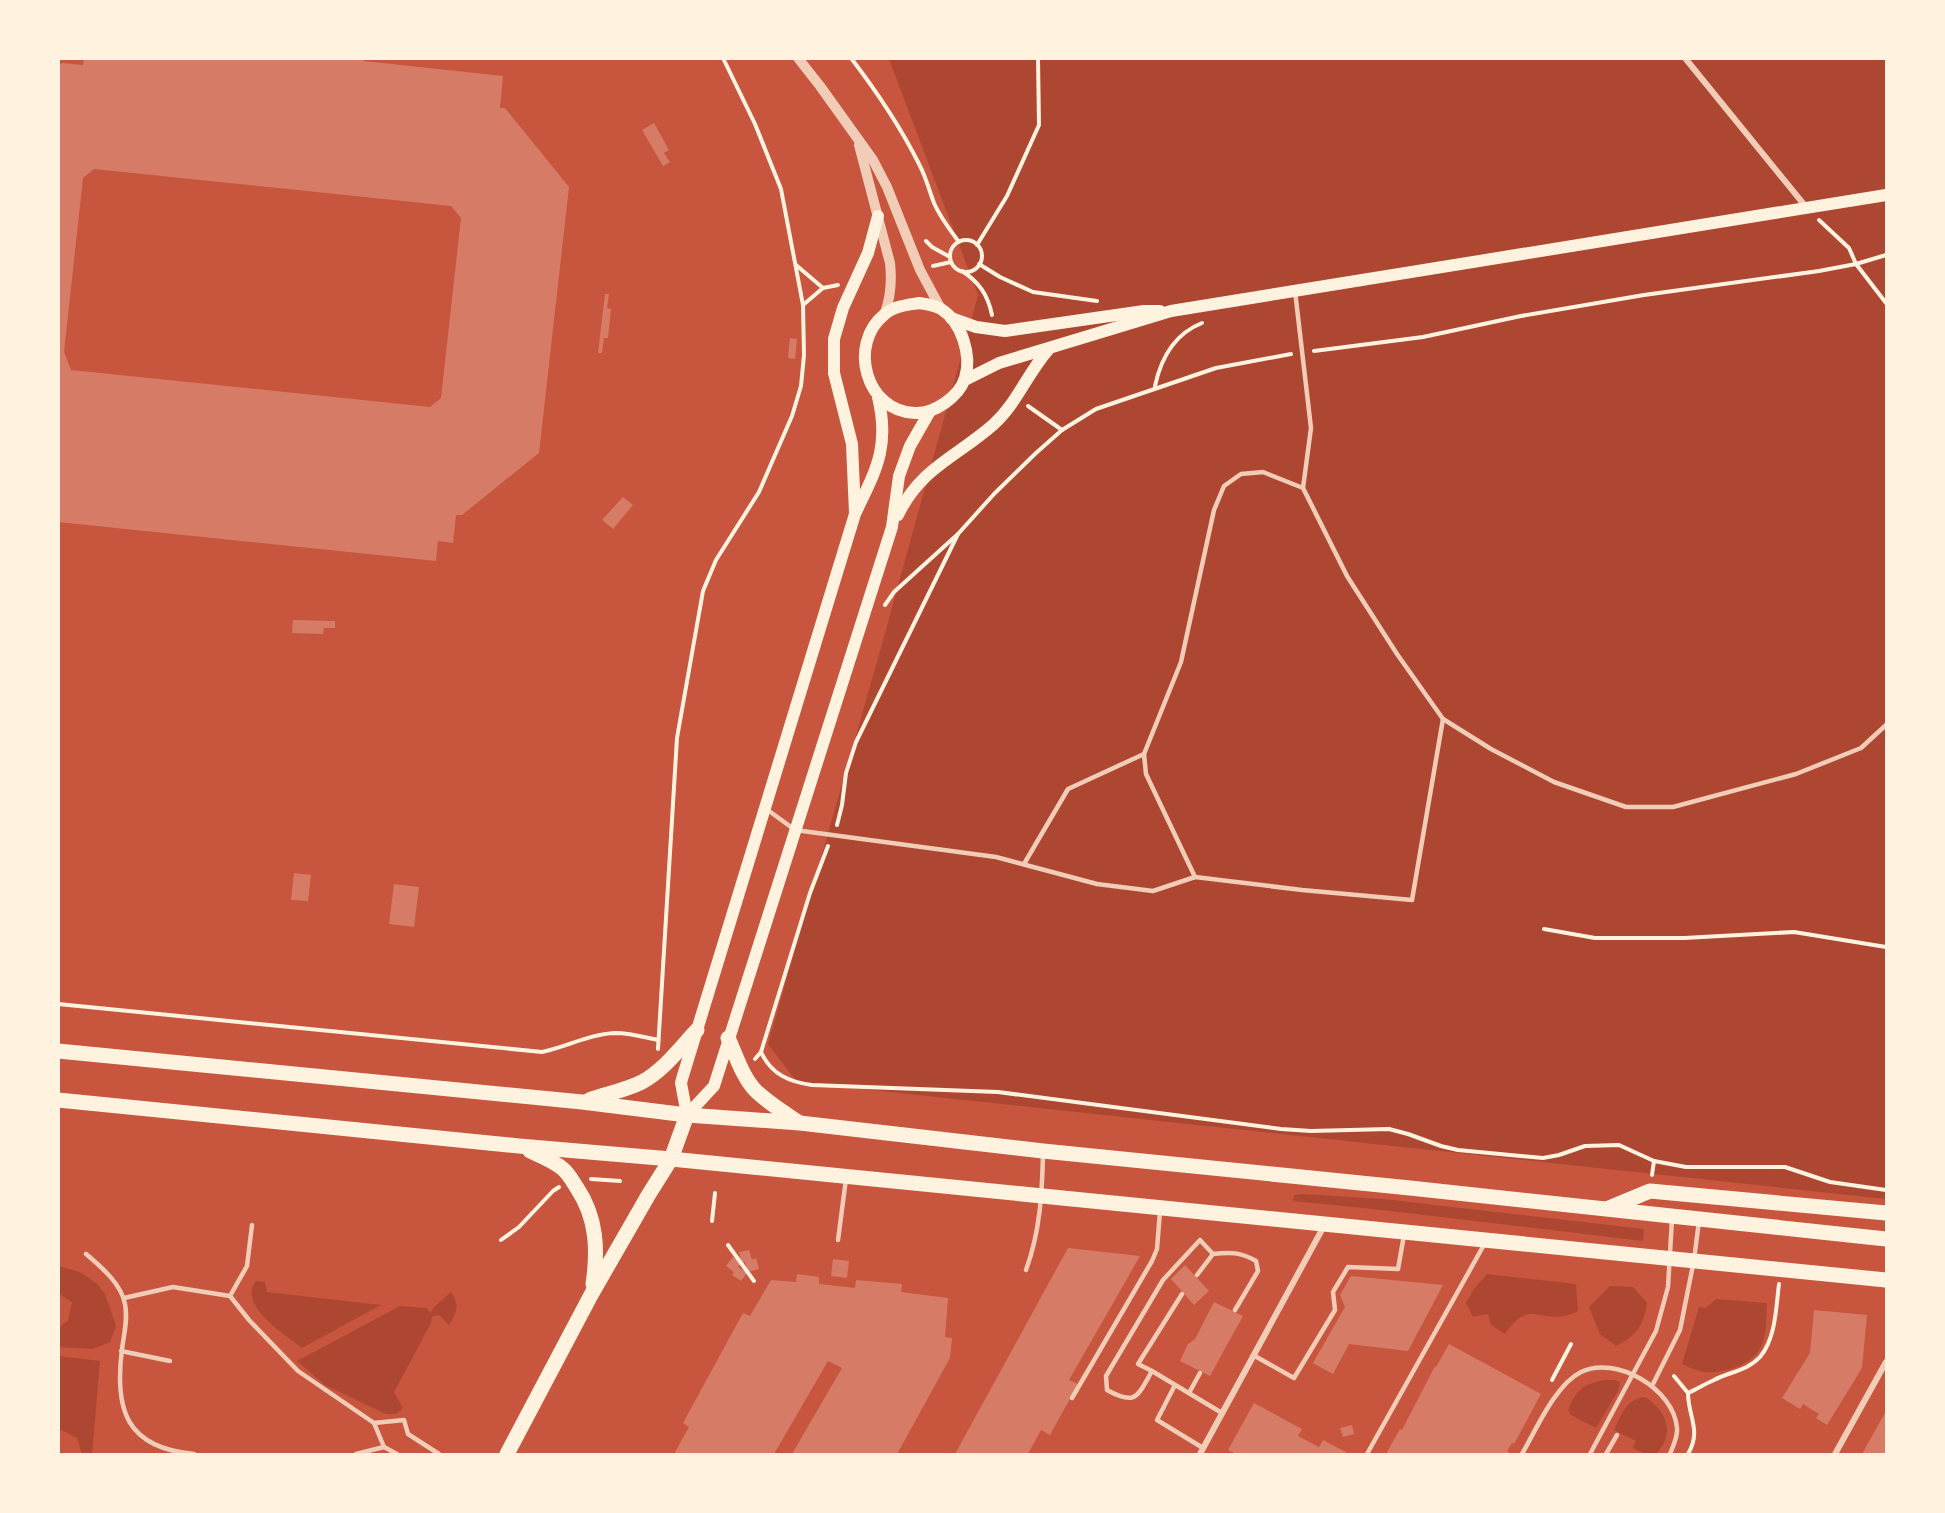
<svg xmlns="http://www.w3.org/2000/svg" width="1945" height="1513" viewBox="0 0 1945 1513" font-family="'Sofia Sans Condensed',sans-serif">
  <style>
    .green { fill: #ae4732 }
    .building { fill: #d67c66; fill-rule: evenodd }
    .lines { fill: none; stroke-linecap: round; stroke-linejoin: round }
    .path { stroke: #fff3e0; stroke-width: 4 }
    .service { stroke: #f1ccb7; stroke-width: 4.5 }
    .minor { stroke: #f1ccb7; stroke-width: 6 }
    .tertiary { stroke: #f1ccb7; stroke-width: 10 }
    .secondary { stroke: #fff3e0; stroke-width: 12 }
    .primary { stroke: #fff3e0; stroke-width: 15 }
  </style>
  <rect width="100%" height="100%" fill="#c8553d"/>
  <!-- green -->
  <g class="green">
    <path d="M889 59H1886V1199L797 1082 768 1044 882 644 978 295Z"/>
    <path d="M1303 1194 1383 1199 1644 1229 1643 1241 1382 1210 1293 1201 1294 1195Z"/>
    <path d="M59 1266 82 1273 97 1284 105 1294 116 1326 110 1342 93 1349 59 1347C58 1336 56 1326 68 1321L72 1302 59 1294Z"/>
    <path d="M1487 1274 1576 1284 1578 1311C1574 1313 1569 1315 1564 1316 1535 1321 1529 1300 1505 1334L1491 1325 1488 1314 1473 1317 1466 1303 1474 1289Z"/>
    <path d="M256 1281 265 1282 267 1292 381 1305 302 1348C285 1335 237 1305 256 1281Z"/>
    <path d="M1610 1286 1633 1287 1647 1303C1644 1325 1636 1336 1616 1346L1600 1334 1589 1307Z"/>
    <path d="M451 1292C460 1304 457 1313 449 1325L439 1315 432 1316 431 1323 394 1392 403 1408 396 1414H386L325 1385 297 1361 400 1306 426 1308 431 1313 433 1308Z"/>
    <path d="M1716 1299 1767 1303C1766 1316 1767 1333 1762 1345 1753 1365 1724 1374 1704 1372 1697 1371 1689 1367 1682 1364L1699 1307 1706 1308Z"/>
    <path d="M59 1356 100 1361 92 1454H82L77 1438 59 1429Z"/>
    <path d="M1605 1380H1615L1620 1382 1618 1391 1596 1428 1571 1415 1568 1410C1577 1389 1583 1384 1605 1380Z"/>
    <path d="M1645 1397C1658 1405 1671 1421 1666 1437 1665 1443 1660 1449 1657 1454H1645L1633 1448 1636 1441 1614 1430C1622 1414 1626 1399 1645 1397Z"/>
  </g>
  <!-- building -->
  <g class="building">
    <path d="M84 58H364V61L503 76 500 108H505L569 187 539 453 462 515H456L453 543 438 541 436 561 58 522V66L62 63 83 65ZM94 169 451 206 461 218 441 398 430 407 71 370 64 352 83 178Z"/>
    <path d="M654 123 669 150 664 153 670 162 663 166 642 130Z"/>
    <path d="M605 294H609L607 308 611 309 608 338H604L602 353H598Z"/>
    <path d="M790 338 797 339 795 359 788 358Z"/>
    <path d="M623 497 633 505 613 529 602 520Z"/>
    <path d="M293 620 335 621V628H324L323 634 292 633Z"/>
    <path d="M294 873 311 875 308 901 291 900Z"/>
    <path d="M394 884 419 887 414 927 389 924Z"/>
    <path d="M1068 1248 1140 1256 1069 1380 1078 1384 1050 1435 1041 1430 1028 1454H955Z"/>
    <path d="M749 1250 752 1260 756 1258 759 1269 748 1272 745 1262 742 1263 739 1252Z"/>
    <path d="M733 1257 741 1263 738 1267 747 1273 741 1281 732 1275 734 1272 726 1266Z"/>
    <path d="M833 1259 849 1261 847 1278 831 1276Z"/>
    <path d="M1185 1265 1209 1291 1194 1305 1171 1279Z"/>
    <path d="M797 1274 819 1277V1284L855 1288 856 1280 902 1284 901 1292 948 1298 945 1337 952 1338 950 1358 897 1454H792L842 1368 828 1361 774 1454H674L689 1427 683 1423 743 1313 750 1316 771 1280 796 1282Z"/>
    <path d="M1351 1276 1443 1285 1408 1351 1349 1344 1333 1374 1313 1363 1345 1307 1340 1295Z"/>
    <path d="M1214 1302 1243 1316 1210 1376 1180 1361 1188 1344 1195 1339Z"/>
    <path d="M1814 1310 1867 1315 1862 1368 1827 1425 1816 1418 1819 1414 1803 1404 1800 1409 1782 1398 1810 1353Z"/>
    <path d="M1449 1344 1541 1394 1514 1444 1512 1443 1507 1451 1510 1453 1509 1454H1386L1400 1429 1402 1430 1435 1366 1436 1367Z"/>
    <path d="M1254 1403 1302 1429 1298 1436 1319 1447 1323 1440 1346 1452 1345 1454H1236L1228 1450Z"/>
    <path d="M1886 1411V1454H1862Z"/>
    <path d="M1352 1425 1354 1434 1343 1437 1340 1428Z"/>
  </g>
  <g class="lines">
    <!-- path -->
    <g class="path">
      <path d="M851 58C877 92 900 126 919 164 926 177 929 190 934 203 940 217 950 230 959 242"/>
      <path d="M1819 220 1849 248 1856 264 1886 303"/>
      <circle cx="966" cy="256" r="16"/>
      <path d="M926 241 932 247 950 257"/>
      <path d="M977 245 1007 196 1039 125 1038 58"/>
      <path d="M979 264 1000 277 1033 292 1097 301"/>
      <path d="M796 265 823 288"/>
      <path d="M933 266 951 262"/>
      <path d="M962 271C979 282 988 295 992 315"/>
      <path d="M803 305 823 288 838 285"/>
      <path d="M1314 351 1423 337 1521 316 1644 295 1819 271 1856 264 1886 255"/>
      <path d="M1155 386C1161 358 1174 334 1202 323"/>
      <path d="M1028 406 1062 430"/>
      <path d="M885 605 894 592 958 534 994 494 1036 453 1062 430 1096 409 1216 368 1291 354"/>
      <path d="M837 825 842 805 846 773 856 742 958 534"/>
      <path d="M1544 929 1595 938H1684L1794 932 1886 947"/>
      <path d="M58 1004 542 1052C566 1047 590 1034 615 1033 630 1033 644 1037 658 1040"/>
      <path d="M658 1049 677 738 703 591 716 560 759 492 792 416 801 386 804 355 803 305 781 189 755 124 723 58"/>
      <path d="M761 1052C771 1074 789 1082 812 1085L998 1092 1281 1129 1311 1131 1389 1129 1408 1134 1441 1146 1458 1150 1543 1158 1559 1155 1585 1146 1619 1145 1654 1161 1686 1167H1785L1830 1182 1886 1190"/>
      <path d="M755 1059 761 1052 810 893 828 846"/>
      <path d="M1652 1175 1654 1161"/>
      <path d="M591 1179 620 1181"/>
      <path d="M712 1221 715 1193"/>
      <path d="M501 1240 519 1227 553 1191 559 1187"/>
      <path d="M728 1245 754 1281"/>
      <path d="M1674 1376 1688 1393C1697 1389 1705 1384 1714 1380 1729 1372 1747 1371 1760 1357 1776 1338 1776 1307 1779 1284"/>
      <path d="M1552 1380 1571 1344"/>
      <path d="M1688 1454C1702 1430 1688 1417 1688 1393"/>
    </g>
    <!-- service -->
    <g class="service">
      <path d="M1295 291 1311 428 1303 488 1347 576 1397 654 1443 719 1491 749 1554 782 1626 807H1673L1796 774 1861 748 1886 725"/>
      <path d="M765 808 795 830 996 857 1097 884 1153 891 1195 877 1302 890 1412 900 1443 719"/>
      <path d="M1024 864 1068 789 1144 754"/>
      <path d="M1195 877 1146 774 1144 754 1181 662 1214 510 1224 486 1241 474 1263 472 1303 488"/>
      <path d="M252 1225 247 1266 230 1296 249 1320 298 1371 374 1423 384 1447 397 1454"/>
      <path d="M838 1240 846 1179"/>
      <path d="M86 1254C101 1267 121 1283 125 1304 128 1319 124 1334 122 1349 114 1411 127 1448 194 1454"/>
      <path d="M1213 1254 1200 1240 1163 1280 1106 1376 1107 1390C1136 1406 1137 1397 1152 1371L1222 1413"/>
      <path d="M1026 1270C1040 1232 1042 1194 1043 1154"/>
      <path d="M1197 1275 1213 1254C1230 1252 1241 1252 1256 1261L1258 1271 1235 1310"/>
      <path d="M124 1298 173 1287 230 1296"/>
      <path d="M121 1351 170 1361"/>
      <path d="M1253 1355 1294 1378 1335 1310 1333 1292 1348 1267 1398 1269 1404 1235"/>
      <path d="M1152 1371 1138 1364 1182 1294"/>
      <path d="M1175 1385 1157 1420 1203 1448"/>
      <path d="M1652 1386 1680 1330 1694 1260 1699 1221"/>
      <path d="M1189 1393 1200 1373"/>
      <path d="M1072 1398 1152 1261 1157 1249 1160 1211"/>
      <path d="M374 1423 404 1420 408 1434 439 1454"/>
      <path d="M356 1454 384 1447"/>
      <path d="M1367 1454 1485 1243"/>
      <path d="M1522 1454C1536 1430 1555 1385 1581 1372 1616 1355 1674 1389 1677 1428 1678 1437 1673 1446 1670 1454"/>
      <path d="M1590 1454 1656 1331 1668 1287 1672 1219"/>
      <path d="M1606 1454 1617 1435"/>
    </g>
    <!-- minor -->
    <g class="minor">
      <path d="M1685 58 1806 207"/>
      <path d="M1200 1454 1324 1226"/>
      <path d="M1835 1454 1886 1362"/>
    </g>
    <!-- tertiary -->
    <g class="tertiary">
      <path d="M798 58 820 86 873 160 887 187 920 270 941 309"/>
      <path d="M859 145 890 263C892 281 891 296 885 313"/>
    </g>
    <!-- secondary -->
    <g class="secondary">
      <path d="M919 303C926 304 935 305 941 309 962 322 972 356 965 378 959 397 934 414 915 413 866 412 847 344 885 314 894 306 908 305 919 303Z"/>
      <path d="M951 318 976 327 1005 331 1144 311H1160"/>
      <path d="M965 380 999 363 1171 311 1886 195"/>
      <path d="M855 513 852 444 834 373V339L843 308 868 253 878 216"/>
      <path d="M898 515C920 468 957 457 994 424 1017 403 1027 374 1048 350"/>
      <path d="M687 1115 681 1083 682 1079 855 514C876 470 890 447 878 397"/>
      <path d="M687 1115 714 1086 892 527 899 476 910 446 930 411"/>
    </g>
    <!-- primary -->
    <g class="primary">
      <path d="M728 1038C736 1055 742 1076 755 1090 767 1102 783 1112 798 1122"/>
      <path d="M58 1051 582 1102 687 1115 800 1123 1043 1151 1410 1188 1886 1239"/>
      <path d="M58 1100 519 1146 671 1159 1886 1280"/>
      <path d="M589 1100C606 1094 626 1090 642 1082 664 1070 680 1048 697 1030"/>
      <path d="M530 1151C541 1156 554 1161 563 1169 569 1174 573 1182 577 1188 597 1218 598 1250 593 1284"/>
      <path d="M1609 1208 1650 1191 1886 1213"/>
      <path d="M507 1454 591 1295 649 1194 671 1159 687 1115"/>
    </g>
  </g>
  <!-- border -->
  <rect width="1945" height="1513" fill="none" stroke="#fff3e0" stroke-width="120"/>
</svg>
